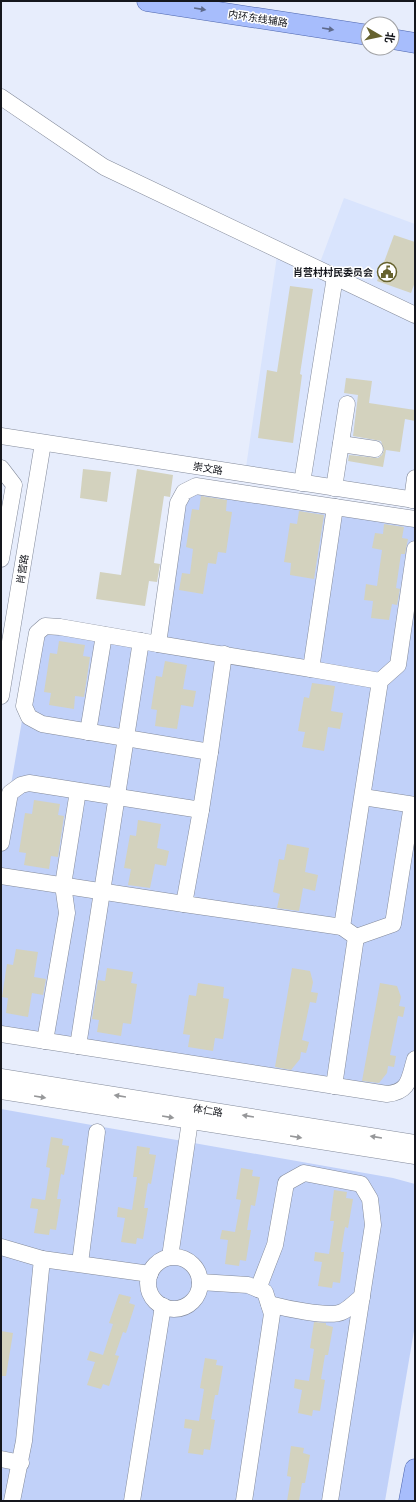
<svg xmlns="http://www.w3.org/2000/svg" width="416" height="1502" viewBox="0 0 416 1502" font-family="'PT Serif','Noto Sans SC',serif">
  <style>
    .built { fill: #d9e4fd }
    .green { fill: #c1d1f9 }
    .building { fill: #d3d2be }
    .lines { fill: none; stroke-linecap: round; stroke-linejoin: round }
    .minor-casing { stroke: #838a9a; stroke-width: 17 }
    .major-casing { stroke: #4e66ad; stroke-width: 21 }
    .minor { stroke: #fff; stroke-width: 16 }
    .major { stroke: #a7bdfc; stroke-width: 20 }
    .oneway { fill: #5e6a8c }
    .oneway2 { fill: #969799 }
    .labels { text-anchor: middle; stroke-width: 3; stroke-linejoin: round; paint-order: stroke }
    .street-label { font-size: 10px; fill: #15171d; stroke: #fff }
    .poi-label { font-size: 10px; font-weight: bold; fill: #15171d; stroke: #fff; text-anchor: end }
  </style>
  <rect width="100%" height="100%" fill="#e7edfc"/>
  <!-- built -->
  <path class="built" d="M344 198 415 224V500L245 474 278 249 318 268Z"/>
  <!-- green -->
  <g class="green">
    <path d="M184 492 415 519V1059L398 1093 1 1034V843L37 633 155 643Z"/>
    <path d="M1 1109 393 1178 415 1184V1325L385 1501H1Z"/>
  </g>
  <!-- building -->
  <g class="building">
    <path d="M394 235 415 242V282L411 293 377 281Z"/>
    <path d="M290 286 313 289 300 374 302 375 293 443 258 438 267 370 277 372Z"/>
    <path d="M346 378 372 381 369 403 415 410V421L405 419 400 452 386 450 383 467 348 461 349 455 378 458 382 455 384 450 381 441 353 436 358 395 344 393Z"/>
    <path d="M83 469 111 472 107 502 80 498Z"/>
    <path d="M137 469 173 475 170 497 164 496 154 563 160 564 157 582 149 581 145 606 96 599 100 572 121 575Z"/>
    <path d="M201 496 227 500 226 511 232 512 226 553 218 552 216 564 208 563 203 594 179 590 182 573 190 574 193 549 186 547 192 509 199 510Z"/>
    <path d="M299 511 324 515 314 579 290 575 291 563 284 562 290 523 297 524Z"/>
    <path d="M384 524 404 527 402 538 408 539 405 554H401L396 588 400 589 397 605 392 604 389 620 371 618 373 601 364 600 366 584 377 586 382 550 372 548 375 533 383 534Z"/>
    <path d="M59 641 85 645 83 656 90 657 84 697 75 696 74 709 49 705 51 693 44 692 50 653 57 654Z"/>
    <path d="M165 661 187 665 183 689 196 691 193 707 181 705 177 729 155 726 157 710 151 709 156 676 162 677Z"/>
    <path d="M312 683 335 686 331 711 343 713 340 729 328 727 324 751 302 747 305 732 298 731 304 697 309 698Z"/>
    <path d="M34 800 60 804 58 815 64 816 58 857 51 856 49 869 24 865 26 853 19 852 25 813 32 814Z"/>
    <path d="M138 820 161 824 157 848 169 851 166 866 155 864 150 888 128 885 131 869 124 868 130 835 136 836Z"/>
    <path d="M287 844 309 848 305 872 318 875 315 891 303 888 299 911 277 908 280 894 273 892 279 859 284 860Z"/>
    <path d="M16 949 38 952 34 977 46 979 43 995 32 993 28 1017 6 1013 8 998 2 997 7 964 13 965Z"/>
    <path d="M107 968 133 972 131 983 137 984 131 1024 123 1023 121 1036 97 1032 99 1020 92 1019 98 980 105 981Z"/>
    <path d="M292 968 310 971 313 982 311 992 318 993 316 1003 310 1002 302 1040 309 1042 306 1053 301 1052 300 1059 291 1070 275 1067Z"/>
    <path d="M198 983 224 987 223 998 229 999 223 1039 215 1038 213 1051 188 1047 190 1035 183 1034 189 995 196 996Z"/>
    <path d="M380 983 397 986 401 997 399 1006 405 1007 403 1017 398 1016 390 1055 396 1056 394 1067 388 1066 387 1073 379 1083 362 1081Z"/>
    <path d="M51 1137 63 1139 62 1145 69 1146 64 1175 61 1174 57 1199H61L56 1230 50 1229 49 1235 34 1233 38 1209 30 1208 32 1198 45 1200 50 1168 46 1167Z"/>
    <path d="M137 1146 150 1148 149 1154 156 1155 151 1184 148 1183 144 1208H148L143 1239 137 1238 136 1244 121 1242 125 1218 117 1217 118 1207 132 1210 137 1177H133Z"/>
    <path d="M241 1168 253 1170 252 1176 260 1177 255 1206 251 1205 247 1230H251L246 1261 240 1260 239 1266 225 1264 228 1240 220 1239 222 1230 235 1232 241 1200 236 1199Z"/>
    <path d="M334 1190 347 1192 346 1198 353 1199 348 1228 345 1227 341 1252H344L340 1283 333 1282 332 1288 318 1286 322 1262 314 1261 315 1252 329 1254 334 1221H330Z"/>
    <path d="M119 1294 131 1297 129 1303 135 1305 126 1333 123 1332 115 1355 119 1356 109 1386 103 1384 101 1389 87 1385 95 1362 87 1360 90 1351 103 1355 113 1324 109 1323Z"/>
    <path d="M314 1322 326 1323V1325L333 1327 328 1355H325L321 1379 325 1380 320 1411 313 1410 312 1416 298 1413 302 1390 294 1388 295 1379 309 1381 314 1349 310 1348Z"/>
    <path d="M1 1331 13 1333 6 1376H1Z"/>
    <path d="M205 1358 217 1360 216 1365 223 1366 218 1395H215L211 1419 215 1420 210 1450 204 1449 203 1455 188 1453 192 1429 184 1428 185 1419 199 1421 204 1389 200 1388Z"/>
    <path d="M291 1446 304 1448 303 1453 310 1455 305 1483H302L299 1501H287L291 1477 287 1476Z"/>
  </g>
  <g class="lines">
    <!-- minor casing -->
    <g class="minor-casing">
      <g id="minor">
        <path d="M1 97 104 167 415 315"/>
        <path d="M1 436 415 500"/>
        <path d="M341 444 375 449"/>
        <path d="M1 468 14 485 1 559"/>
        <path d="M302 483 335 277"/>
        <path d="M334 488 347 404"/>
        <path d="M412 500 415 478"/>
        <path d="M158 644 311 669 335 507"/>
        <path d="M311 669 380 681"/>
        <path d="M1 696 43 443"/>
        <path d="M88 732 104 635"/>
        <path d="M210 752 224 654"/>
        <path d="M363 797 415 805"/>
        <path d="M201 810 184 904 342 927"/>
        <path d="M1 843 10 793 21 785 29 783 201 810 210 752 42 724 29 717 24 706 37 633 45 626 60 627 158 644 178 503 184 492 196 486 415 519"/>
        <path d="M1 876 184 904"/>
        <path d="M356 937 393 924 412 805"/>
        <path d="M1 1034 387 1094C410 1092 409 1078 415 1059"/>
        <path d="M45 1041 67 913 63 885 78 791"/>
        <path d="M78 1046 141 641"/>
        <path d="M1 1077 415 1143"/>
        <path d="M334 1086 356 937 342 927 380 681 398 665 415 549"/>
        <path d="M1 1091 415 1156"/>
        <path d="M1 1247 42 1259"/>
        <path d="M170 1257 190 1121"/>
        <circle cx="174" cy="1283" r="26"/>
        <path d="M80 1263 97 1132"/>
        <path d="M200 1282 248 1285 265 1292 272 1314 244 1501"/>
        <path d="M258 1289 275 1245 286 1183 304 1173 361 1184 370 1199 373 1225 330 1501"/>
        <path d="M269 1304C284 1308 329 1318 342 1312 349 1309 356 1301 362 1297"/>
        <path d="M1 1459 21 1463"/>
        <path d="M12 1501 24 1441 42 1259 150 1274"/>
        <path d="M132 1501 163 1306"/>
      </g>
    </g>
    <!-- major casing -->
    <g class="major-casing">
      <g id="major">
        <path d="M147 1 368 35"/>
        <path d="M392 39 415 43"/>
        <path d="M409 1501 415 1469"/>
      </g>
    </g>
    <!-- minor -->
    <use href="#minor" class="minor"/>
    <!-- major -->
    <use href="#major" class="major"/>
  </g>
  <!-- one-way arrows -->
  <defs><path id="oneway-solid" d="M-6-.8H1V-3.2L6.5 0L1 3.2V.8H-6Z"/></defs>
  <g class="oneway">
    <use href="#oneway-solid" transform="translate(200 9) rotate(9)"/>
    <use href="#oneway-solid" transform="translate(328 29) rotate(9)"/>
  </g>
  <g class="oneway2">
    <use href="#oneway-solid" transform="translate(120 1096) rotate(-171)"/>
    <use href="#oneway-solid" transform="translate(40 1097) rotate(9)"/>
    <use href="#oneway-solid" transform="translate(248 1116) rotate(-171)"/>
    <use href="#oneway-solid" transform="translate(168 1117) rotate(9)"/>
    <use href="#oneway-solid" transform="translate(296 1137) rotate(9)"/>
    <use href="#oneway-solid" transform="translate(376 1137) rotate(-171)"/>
  </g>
  <!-- icons -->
  <defs>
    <g id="civic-ring" transform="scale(1)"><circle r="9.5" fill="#fff" stroke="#66622e" stroke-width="1.5"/><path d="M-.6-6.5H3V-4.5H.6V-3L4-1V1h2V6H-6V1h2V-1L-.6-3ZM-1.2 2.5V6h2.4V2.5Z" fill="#66622e"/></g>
  </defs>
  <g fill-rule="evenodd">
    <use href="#civic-ring" x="387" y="272"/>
  </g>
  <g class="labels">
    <!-- street labels -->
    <g class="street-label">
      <text transform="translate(258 18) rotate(9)" y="4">内环东线辅路</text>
      <text transform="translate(208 468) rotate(9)" y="4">崇文路</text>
      <text transform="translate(22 569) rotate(-81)" y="4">肖营路</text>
      <text transform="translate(208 1110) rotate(9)" y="4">体仁路</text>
    </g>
    <!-- poi labels -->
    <g class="poi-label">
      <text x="373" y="276">肖营村村民委员会</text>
    </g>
  </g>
  <!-- border -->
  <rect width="416" height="1502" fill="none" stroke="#15171d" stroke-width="4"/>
  <!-- north arrow -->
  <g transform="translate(380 36) rotate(99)"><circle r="19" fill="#ffffff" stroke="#a1a2a5"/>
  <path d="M0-3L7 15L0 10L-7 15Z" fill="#66622e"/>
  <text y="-6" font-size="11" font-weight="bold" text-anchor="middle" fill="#15171d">北</text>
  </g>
</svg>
